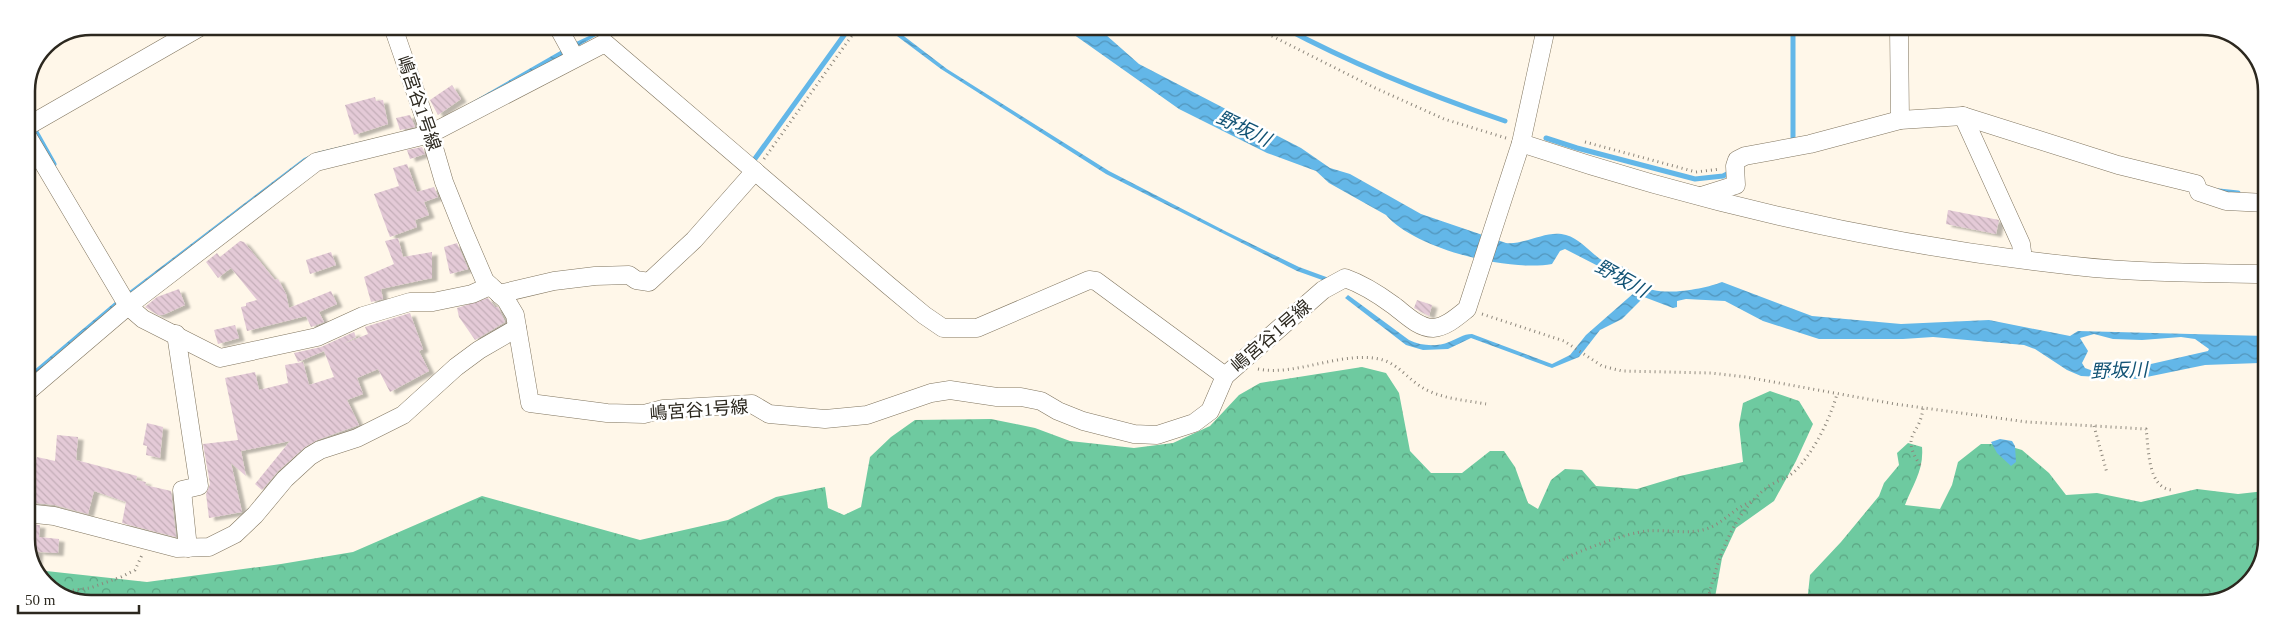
<svg xmlns="http://www.w3.org/2000/svg" width="2293" height="630" viewBox="0 0 2293 630" font-family="'Times New Roman','Noto Sans JP',serif">
  <style>
    .forest { fill: url(#forest-crowns) }
    .water { fill: url(#water-waves); fill-rule: evenodd }
    .lines { fill: none; stroke-linecap: round; stroke-linejoin: round }
    .stream { stroke: #63b7e8; stroke-width: 5 }
    .building { fill: url(#building-back-hatch); filter: url(#shadow) }
    .minor-casing { stroke: #80755f; stroke-width: 19 }
    .path { stroke: #8d877c; stroke-width: 3; stroke-dasharray: 1 4; stroke-linecap: butt }
    .minor { stroke: #fff; stroke-width: 18 }
    .labels { text-anchor: middle; stroke-width: 5; stroke-linejoin: round; paint-order: stroke }
    .street-label { font-size: 18px; fill: #2c281f; stroke: #fff }
    .water-label { font-size: 19px; font-style: italic; fill: #125375; stroke: #fff }
    .rim { fill: none; stroke: #2c281f; stroke-width: 2.5 }
  </style>
  <defs>
    <pattern id="forest-crowns" width="20" height="18" patternUnits="userSpaceOnUse" patternTransform="scale(1.25)"><rect width="20" height="18" fill="#6ecaa0"/><path d="M2 6a3 3 0 1 1 6 0M12 15a3 3 0 1 1 6 0" fill="none" stroke="#5ba482"/></pattern>
    <pattern id="water-waves" width="16" height="10" patternUnits="userSpaceOnUse" patternTransform="scale(1.25)"><rect width="16" height="10" fill="#63b7e8"/><path d="M0 5q4-4 8 0t8 0" fill="none" stroke="#5295bb"/></pattern>
    <pattern id="building-back-hatch" width="6" height="6" patternUnits="userSpaceOnUse" patternTransform="scale(1.25)"><rect width="6" height="6" fill="#e4cad7"/><path d="M-1 5l2 2M0 0l6 6M5-1l2 2" fill="none" stroke="#c4aeb8"/></pattern>
    <filter id="shadow"><feDropShadow dx="5.5" dy="3" stdDeviation="1" flood-color="#0004"/></filter>
  </defs>
  <rect width="100%" height="100%" fill="#fff7e9"/>
  <!-- forest -->
  <g class="forest">
    <path d="M1362 367 1386 373 1399 393 1410 451 1431 473H1462L1490 451H1504L1515 467 1528 503 1538 509 1551 480 1565 469 1582 470 1596 486 1637 489 1680 476 1743 462 1739 425 1743 403 1770 391 1799 401 1813 424 1796 461 1774 501 1736 528 1722 558 1714 603 75 602 42 581 37 570 147 582 281 564 353 552 482 496 640 540 728 520 776 497 825 487 828 508 844 515 861 507 870 457 891 437 915 420 991 419 1035 428 1070 441 1134 448 1173 443 1210 426 1239 395 1260 383Z"/>
    <path d="M1908 443 1922 447C1924 470 1913 484 1905 505L1940 509 1952 485 1958 462 1981 444H2002L2022 450 2049 473 2066 495 2097 493 2141 502 2197 489 2238 494 2265 491V555L2242 590 2202 604 1807 603 1810 575 1841 542 1879 496 1884 483 1899 465 1897 453Z"/>
  </g>
  <!-- water -->
  <g class="water">
    <path d="M604 27H608L606 34 596 36 442 124 319 155 26 383V377L115 302 304 158 317 152 414 129 442 119 576 42 602 30Z"/>
    <path d="M885 27H892L947 69 1109 171 1227 232 1299 267 1329 278 1325 281 1297 271 1106 174 941 69Z"/>
    <path d="M1063 27H1097L1139 64 1301 148 1330 168 1350 174 1421 214 1506 243C1526 245 1547 229 1566 235 1580 239 1589 251 1600 259 1609 265 1620 264 1629 270 1634 273 1636 281 1641 285 1658 298 1705 289 1722 282L1812 316 1901 324 1989 320 2070 336 2078 331 2266 336 2265 367 2259 363 2205 365 2137 379 2081 376 2067 370 2035 349 2024 345 1933 337 1903 339H1819L1763 321 1725 301 1686 299 1677 301V307L1673 308 1644 297 1622 319 1600 330 1579 357 1552 368 1471 338 1448 349 1423 350 1406 345 1345 298 1348 295 1409 340C1421 346 1437 347 1449 342 1457 339 1463 334 1472 334L1552 364 1570 355 1586 335 1635 292 1602 268 1565 249 1560 251 1552 264C1509 272 1415 249 1386 215L1329 183 1316 171 1267 153 1179 109ZM2094 334 2113 339 2142 340 2181 337 2195 339 2209 349 2208 351 2129 369 2093 371 2085 368 2082 363 2088 351 2080 338Z"/>
    <path d="M2000 439 2012 441 2015 446 2016 462 2011 466 1997 453 1991 442Z"/>
  </g>
  <g class="lines">
    <!-- stream -->
    <g class="stream">
      <path d="M1283 27C1354 65 1429 95 1505 121"/>
      <path d="M1793 28V142"/>
      <path d="M36 132 54 164"/>
      <path d="M1546 138 1577 148 1695 179 1723 176 1731 172"/>
      <path d="M754 160 850 27"/>
      <path d="M2219 191 2238 193"/>
    </g>
  </g>
  <!-- building -->
  <g class="building">
    <path d="M452 85 461 99 438 115 430 100Z"/>
    <path d="M375 97 376 101 383 100 388 124 354 135 345 105Z"/>
    <path d="M410 115 415 127 400 130 396 118Z"/>
    <path d="M422 147 425 154 410 159 407 150Z"/>
    <path d="M407 164 417 192 434 187 438 197 424 202 429 215 415 220 417 227 390 237 374 194 399 186 393 168Z"/>
    <path d="M1948 210 1999 220 1996 234 1946 224Z"/>
    <path d="M398 238 403 257 432 252V278L381 289 383 299 371 302 364 277 394 264 385 241Z"/>
    <path d="M240 241 244 242 275 280 278 279 286 294 289 308 331 291 337 304 319 312 324 322 311 327 306 316 247 331 241 307 246 306V303L257 300 231 268 218 278 206 262 217 253 220 257Z"/>
    <path d="M457 243 468 269 450 274 444 247Z"/>
    <path d="M331 252 336 265 310 274 306 260Z"/>
    <path d="M179 289 185 305 163 315H158L145 307 157 297Z"/>
    <path d="M488 298 495 307H498L505 322 475 340 459 317 457 308Z"/>
    <path d="M1417 300 1432 305 1429 316 1414 308Z"/>
    <path d="M410 313 423 349 419 351 429 371 390 392 378 369 357 378 363 394 347 400 359 425 317 440 305 447 278 471 262 490 255 484 290 441 241 451 246 476 231 463 242 512 209 518 206 494 210 484 203 444 238 440 225 378 255 372 259 390 288 383 285 365 303 362 309 385 334 377 324 351 298 362 294 353 321 347 354 332 356 337 343 344 368 334 365 327Z"/>
    <path d="M235 325 239 338 218 344 214 330Z"/>
    <path d="M147 423 163 427 160 458 146 455 147 446 143 445Z"/>
    <path d="M57 435 78 437 76 460 137 476 136 480 146 482 145 485 171 491 176 537 122 523 126 502 94 491 88 514 55 505 26 502V462L35 464 37 457 55 461Z"/>
    <path d="M26 524 40 525 39 537 59 539 58 553 39 552 38 549 36 567 26 544Z"/>
  </g>
  <g class="lines">
    <!-- minor casing -->
    <g class="minor-casing">
      <g id="minor">
        <path d="M393 27 430 134 444 182 464 232 485 281 506 300 515 315 530 403 607 413 644 414 663 409 752 404 769 414 825 419 867 415 931 393 950 390 997 397H1021L1041 401 1058 411 1083 421 1134 434 1157 435 1194 423 1210 411 1225 376 1323 290 1345 278C1362 284 1378 294 1393 305 1404 313 1418 328 1433 328 1446 327 1457 317 1467 309L1521 143 1546 28"/>
        <path d="M558 27 575 58"/>
        <path d="M1899 28 1900 120"/>
        <path d="M1963 116 2021 244 2023 259"/>
        <path d="M26 127 202 26"/>
        <path d="M26 134 128 306 143 319 220 358 317 337 363 316 410 302H433L472 294 490 286"/>
        <path d="M1521 143C1700 203 1887 246 2075 266 2138 273 2203 273 2266 274"/>
        <path d="M1701 196 1736 185 1735 166 1737 160 1745 156 1810 144 1900 120 1963 116 2118 165 2196 184 2199 192 2226 201 2266 203"/>
        <path d="M499 294 554 281 595 276 629 275 636 280 649 282 694 240 755 171"/>
        <path d="M176 334 199 486 182 490 188 548"/>
        <path d="M26 393 128 306 316 162 430 134 605 43 888 285 924 315 943 328H977L1089 280 1096 281 1225 376"/>
        <path d="M26 513 54 516 177 548 209 547 235 534 255 515 285 479 310 456 320 450 357 438 403 415 456 367 479 350 517 328"/>
      </g>
    </g>
    <!-- path -->
    <g class="path">
      <path d="M1254 27 1373 87 1444 119 1506 138"/>
      <path d="M1585 142 1696 172 1720 169"/>
      <path d="M764 159 858 27"/>
      <path d="M1482 314 1564 341 1602 366 1622 371 1711 373 1746 377 1895 404 2027 422 2146 429C2149 448 2147 488 2172 490"/>
      <path d="M1258 369C1296 377 1345 349 1383 360 1399 365 1409 380 1423 388 1442 399 1465 400 1486 404"/>
      <path d="M2094 426 2107 473"/>
      <path d="M1920 465C1899 433 1921 436 1923 407"/>
      <path d="M1563 560C1579 550 1628 533 1646 531 1667 529 1692 536 1711 527 1727 520 1735 507 1753 501"/>
      <path d="M58 592 90 588 121 577 135 570 142 555"/>
      <path d="M1707 603C1717 561 1730 518 1765 489 1774 481 1787 479 1795 471 1814 452 1830 419 1837 394"/>
    </g>
    <!-- minor -->
    <use href="#minor" class="minor"/>
  </g>
  <g class="labels">
    <!-- street labels -->
    <g class="street-label">
      <text transform="translate(419 103) rotate(71)" y="6">嶋宮谷1号線</text>
      <text transform="translate(1271 336) rotate(-41)" y="6">嶋宮谷1号線</text>
      <text transform="translate(699 410) rotate(-4)" y="6">嶋宮谷1号線</text>
    </g>
    <!-- water labels -->
    <g class="water-label">
      <text transform="translate(1244 128) rotate(26)" y="7">野坂川</text>
      <text transform="translate(1622 278) rotate(29)" y="7">野坂川</text>
      <text transform="translate(2119 370) rotate(-2)" y="7">野坂川</text>
    </g>
  </g>
  <!-- crop -->
  <path d="M0 0H2293V630H0ZM91 35H2202A56 56 0 0 1 2258 91V539A56 56 0 0 1 2202 595H91A56 56 0 0 1 35 539V91A56 56 0 0 1 91 35Z" fill="#fff" fill-rule="evenodd"/>
  <path class="rim" d="M91 35H2202A56 56 0 0 1 2258 91V539A56 56 0 0 1 2202 595H91A56 56 0 0 1 35 539V91A56 56 0 0 1 91 35Z"/>
  <!-- scale -->
  <path d="M18 605v8h121v-8" fill="none" stroke="#2c281f" stroke-width="2.5"/>
  <text x="25" y="605" font-size="15" fill="#2c281f" stroke="#ffffff" stroke-width="4" paint-order="stroke">50 m</text>
</svg>
